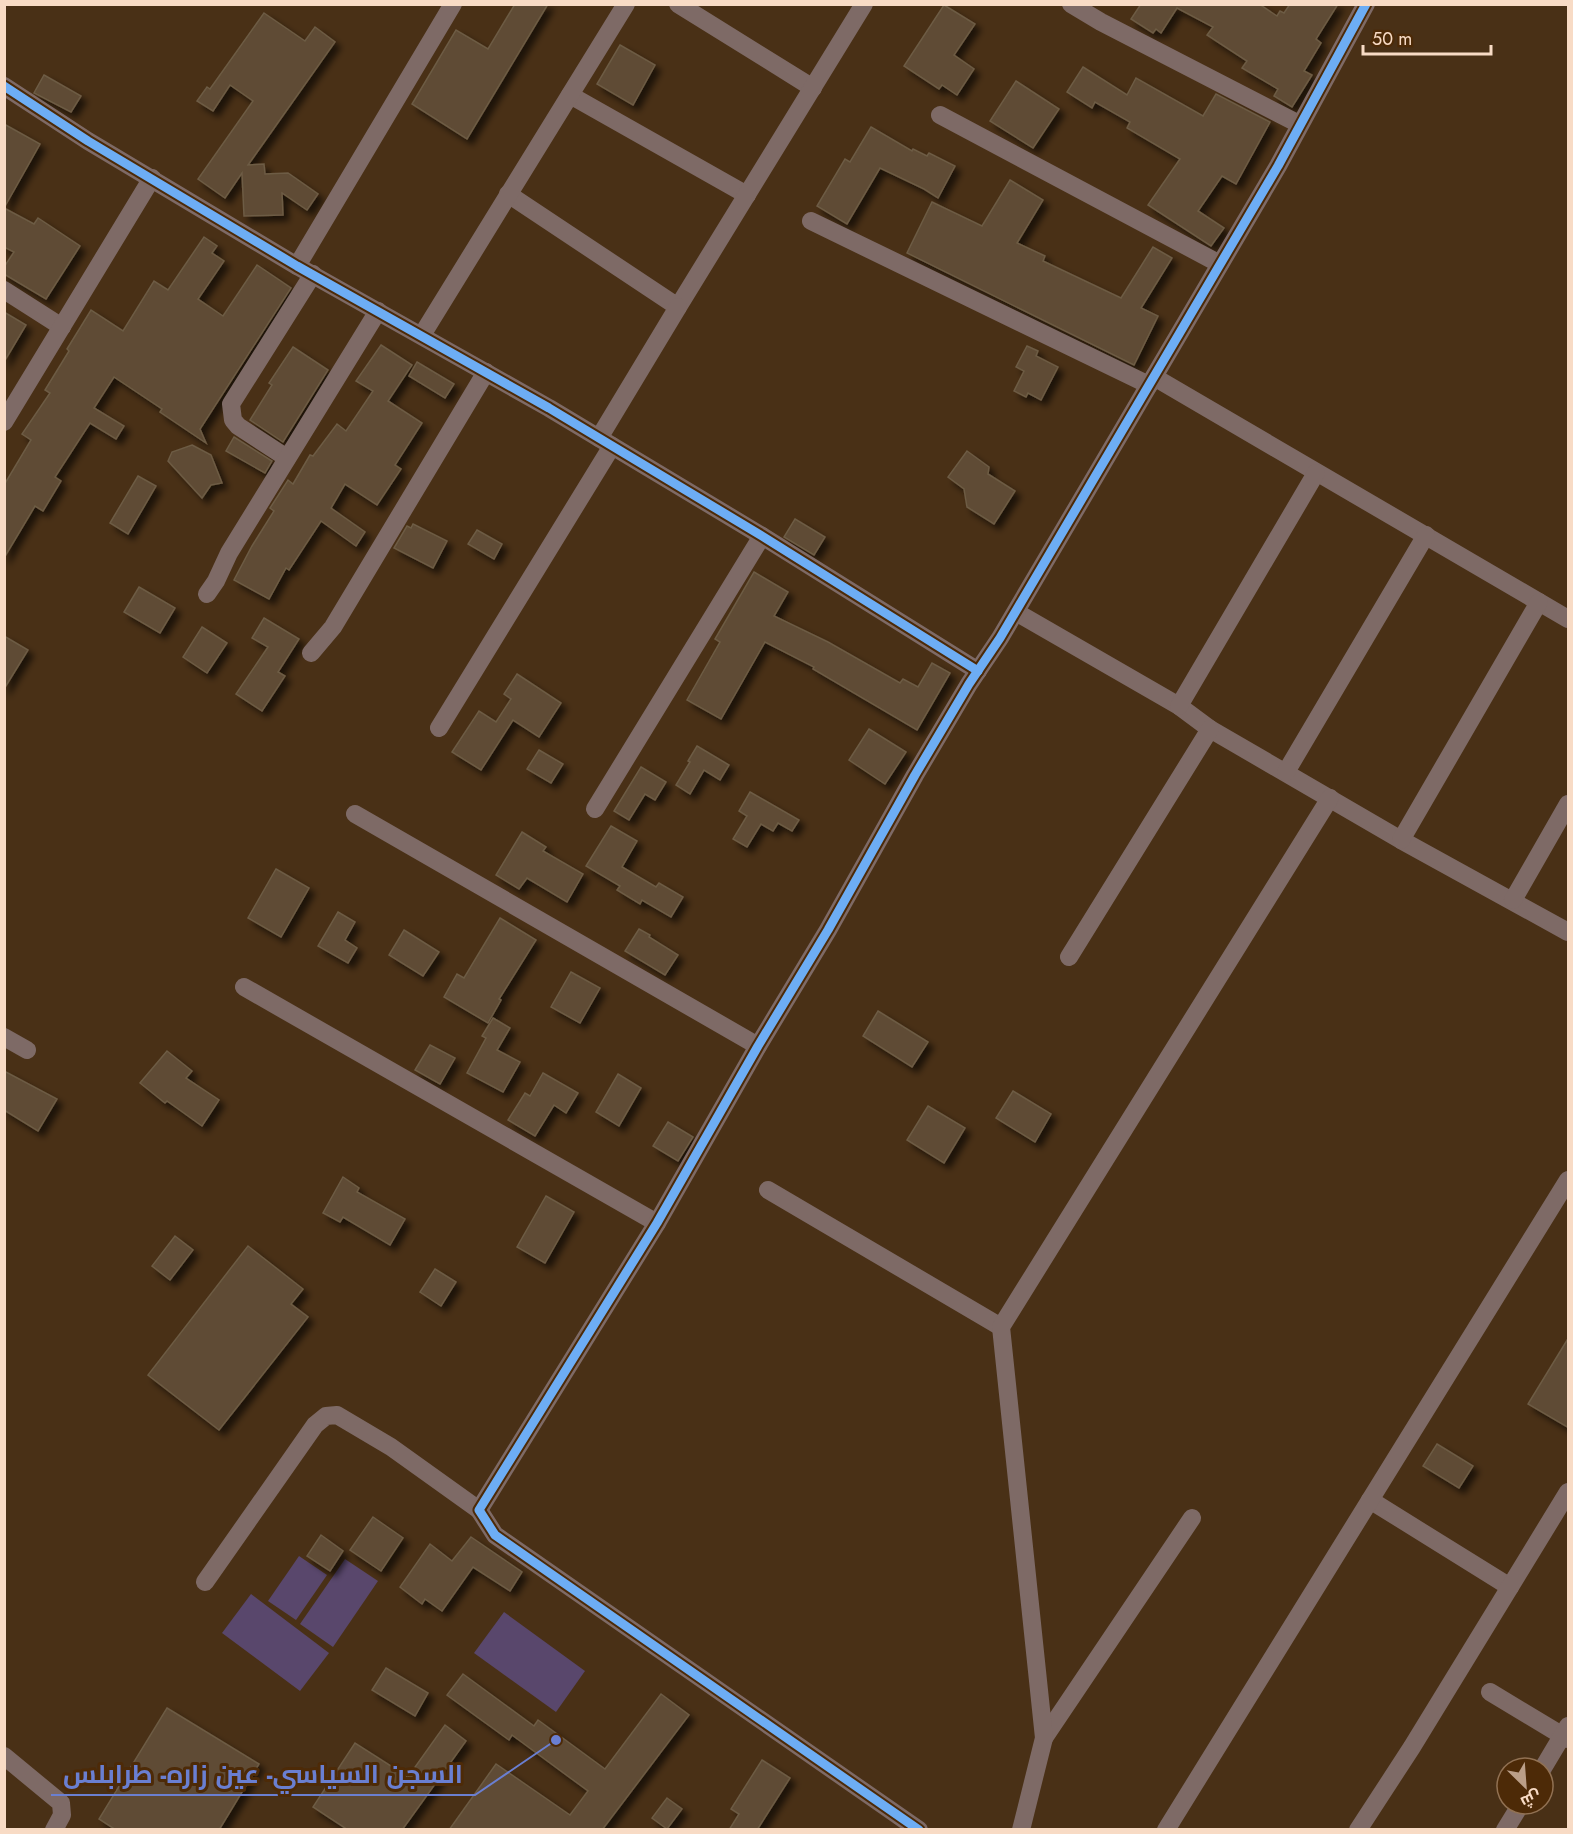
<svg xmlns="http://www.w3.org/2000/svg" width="1573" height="1834" viewBox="0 0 1573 1834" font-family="Jost,Cairo,sans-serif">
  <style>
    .green { fill: #59476c }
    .building { fill: #5e4c34; stroke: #6d5b44; stroke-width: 1.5; filter: url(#shadow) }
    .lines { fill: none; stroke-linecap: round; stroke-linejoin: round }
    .minor { stroke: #7e6a66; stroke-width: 18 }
    .cycleway-casing { stroke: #4d2a07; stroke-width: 13 }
    .cycleway { stroke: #6dadf4; stroke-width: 9 }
    .leader { fill: none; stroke: #6a7fd1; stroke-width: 2 }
    .callout-dot { fill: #6a7fd1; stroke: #4d2a07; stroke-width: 2 }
    .callout-label { font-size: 26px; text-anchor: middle; font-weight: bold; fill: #6a7fd1; stroke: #4d2a07; stroke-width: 6; stroke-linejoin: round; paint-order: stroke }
  </style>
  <defs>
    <filter id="shadow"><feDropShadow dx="5.5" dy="5.5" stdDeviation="3" flood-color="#0009"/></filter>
  </defs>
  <rect width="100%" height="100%" fill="#493016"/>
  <!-- green -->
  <g class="green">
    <path d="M299 1556 327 1575 296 1620 268 1601Z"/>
    <path d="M345 1559 378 1581 333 1647 300 1624Z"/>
    <path d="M251 1594 329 1653 300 1691 222 1633Z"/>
    <path d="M504 1612 585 1671 556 1712 474 1653Z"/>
  </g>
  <!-- building -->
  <g class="building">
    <path d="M515 4H548L467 139 412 104 456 30 488 49Z"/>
    <path d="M1141 4H1259L1277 16 1280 11 1284 13 1290 4H1338L1316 39 1321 43 1304 71 1312 75 1292 107 1274 96 1278 89 1242 68 1247 61 1207 35 1213 27 1177 8 1161 33 1156 29 1153 33 1131 19Z"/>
    <path d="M944 5 975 24 954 55 974 69 957 95 942 85 939 89 904 66Z"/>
    <path d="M264 13 305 41 315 27 335 42 248 165 264 164 265 174 288 173 318 194 307 210 282 193 283 215 244 216 242 173 225 198 198 179 253 101 230 85 213 111 197 101 207 87 210 89Z"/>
    <path d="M620 45 655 65 633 105 597 84Z"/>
    <path d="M1083 67 1127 95 1136 78 1203 116 1216 94 1270 122 1236 184 1222 176 1198 211 1224 228 1211 246 1148 205 1180 159 1127 128 1130 122 1095 102 1092 108 1067 92Z"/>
    <path d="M44 75 81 96 71 112 34 93Z"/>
    <path d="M1016 81 1059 109 1033 148 990 121Z"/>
    <path d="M4 124 40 144 4 208Z"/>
    <path d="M871 127 912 151 913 149 927 156 929 153 955 166 938 198 924 189 880 168 847 224 817 206 845 159 850 162Z"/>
    <path d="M1010 180 1043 200 1017 243 1045 256 1043 261 1121 298 1153 247 1172 258 1141 308 1158 316 1134 365 907 253 932 202 982 226Z"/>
    <path d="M4 208 34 224 38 218 80 246 46 299 4 274V267L14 252 4 247Z"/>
    <path d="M204 237 217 246 212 253 224 261 198 299 223 316 257 265 291 288 200 429 206 443 160 412 162 409 114 377 94 408 124 426 116 439 90 423 55 477 61 481 43 511 35 506 4 558V485L31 440 22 434 50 393 45 390 69 351 67 349 91 310 123 331 154 281 168 290Z"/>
    <path d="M4 312 26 325 4 362Z"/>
    <path d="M381 345 412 365 388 401 422 423 395 465 401 469 377 505 345 484 331 508 365 532 356 546 321 521 289 570 286 568 269 599 234 580 252 546 274 511 270 508 288 480 293 484 310 455 313 456 337 424 346 431 373 391 356 381Z"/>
    <path d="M1027 346 1038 351 1036 356 1058 367 1041 400 1028 393 1026 397 1014 391 1024 371 1016 367Z"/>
    <path d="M293 347 328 370 283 442 250 420 272 385 269 383Z"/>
    <path d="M417 362 454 384 445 398 409 376Z"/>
    <path d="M234 437 272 461 265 473 226 451Z"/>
    <path d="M192 445 211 455 222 483 211 485 202 498 168 461 172 452Z"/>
    <path d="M967 451 989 467 988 474 1015 491 994 524 967 507 964 489 948 477Z"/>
    <path d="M138 476 156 486 128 534 110 523Z"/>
    <path d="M795 519 825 537 814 555 784 537Z"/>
    <path d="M413 524 447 541 433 568 394 548 407 526 411 528Z"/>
    <path d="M477 530 502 544 494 559 468 544Z"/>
    <path d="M754 572 788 592 774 616 828 642 900 683 903 679 918 687 932 663 950 673 917 730 813 669 814 667 765 642 721 719 687 700 720 642 715 639Z"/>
    <path d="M139 587 175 608 160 633 124 612Z"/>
    <path d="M264 618 299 639 278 672 285 676 262 711 236 694 268 647 252 638Z"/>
    <path d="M202 627 227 643 207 673 183 657Z"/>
    <path d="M4 636 28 650 4 689Z"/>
    <path d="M517 674 561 703 539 737 513 720 481 770 452 752 479 711 496 722 511 699 504 694Z"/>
    <path d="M869 729 906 752 885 784 849 760Z"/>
    <path d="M697 746 729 765 720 780 704 770 690 794 676 785 690 762 688 761Z"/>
    <path d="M539 750 563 764 551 783 527 769Z"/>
    <path d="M641 767 666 782 655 800 645 794 629 820 614 811Z"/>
    <path d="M750 792 799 820 792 831 778 823 773 831 761 824 747 847 733 839 747 816 739 811Z"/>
    <path d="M611 826 637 841 622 867 656 887 659 883 683 897 671 917 642 900 640 904 617 890 620 886 586 866Z"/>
    <path d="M522 832 546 847 543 851 583 874 567 902 527 878 519 889 496 875Z"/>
    <path d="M276 869 309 888 281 937 248 918Z"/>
    <path d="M338 912 355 922 345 940 357 948 348 963 318 946Z"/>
    <path d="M500 918 536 940 499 999 501 1000 488 1023 444 997 457 974 464 978Z"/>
    <path d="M639 929 650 935 649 937 678 955 665 975 625 951Z"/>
    <path d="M404 930 439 952 423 976 389 955Z"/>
    <path d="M571 972 600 988 580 1023 551 1007Z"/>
    <path d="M878 1011 928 1042 912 1067 863 1036Z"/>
    <path d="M493 1018 510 1028 497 1050 520 1062 503 1092 467 1073 486 1038 482 1036Z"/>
    <path d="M430 1045 455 1058 440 1084 415 1070Z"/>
    <path d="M167 1051 192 1071 186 1078 219 1100 202 1126 167 1101 165 1103 140 1083Z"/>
    <path d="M4 1071 57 1099 38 1131 4 1110Z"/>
    <path d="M543 1073 578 1093 566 1113 554 1105 535 1136 508 1120 525 1093 530 1096Z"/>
    <path d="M618 1074 641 1088 619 1126 596 1112Z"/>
    <path d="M1013 1091 1051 1114 1035 1142 996 1118Z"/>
    <path d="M928 1106 965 1128 944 1163 907 1140Z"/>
    <path d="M668 1122 693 1137 678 1161 653 1146Z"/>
    <path d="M343 1177 359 1188 357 1192 405 1219 390 1245 343 1217 340 1222 323 1213Z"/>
    <path d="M546 1196 574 1212 545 1263 517 1247Z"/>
    <path d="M175 1236 193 1250 170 1280 152 1266Z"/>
    <path d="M248 1246 303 1289 291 1304 308 1317 219 1430 148 1375Z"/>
    <path d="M435 1269 456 1282 441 1306 420 1292Z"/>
    <path d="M1569 1337V1428L1528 1404Z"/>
    <path d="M1437 1444 1473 1466 1459 1488 1423 1466Z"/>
    <path d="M373 1517 403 1538 381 1571 350 1550Z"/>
    <path d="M321 1535 343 1551 330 1571 307 1556Z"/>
    <path d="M471 1537 522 1572 510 1591 473 1567 442 1611 425 1599 422 1604 400 1587 430 1544 452 1561Z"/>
    <path d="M386 1668 428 1693 415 1716 372 1690Z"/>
    <path d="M463 1674 534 1726 538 1720 605 1769 661 1694 689 1715 602 1830H449L496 1764 570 1815 588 1791 512 1735 509 1740 447 1695Z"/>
    <path d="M167 1708 259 1764 219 1830H116L99 1819Z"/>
    <path d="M445 1725 466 1741 402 1830H348L313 1807 355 1743 408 1777Z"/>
    <path d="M762 1760 790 1778 757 1830H729L739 1814 731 1809Z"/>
    <path d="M667 1798 682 1809 667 1829 652 1818Z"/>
  </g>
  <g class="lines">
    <!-- minor -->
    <g class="minor">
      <path d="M678 4 813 88"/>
      <path d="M1071 4 1101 22 1299 124"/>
      <path d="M4 86 88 141 297 266 549 408 762 536 978 671"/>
      <path d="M570 95 747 195"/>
      <path d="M940 115 1220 264"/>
      <path d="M508 194 678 307 864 4"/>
      <path d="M811 221 1149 385"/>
      <path d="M297 266 453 4"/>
      <path d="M4 290 62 327"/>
      <path d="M422 335 626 4"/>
      <path d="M1154 377 1568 619"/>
      <path d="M4 422 152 178"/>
      <path d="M599 438 678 307"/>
      <path d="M287 458 238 426 233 420 231 404 313 274"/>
      <path d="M207 594 216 581 229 553 378 311"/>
      <path d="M1016 612 1179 706 1210 729 1401 840 1568 932"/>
      <path d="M311 653 333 627 486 372"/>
      <path d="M1179 706 1316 473"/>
      <path d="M439 728 612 446"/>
      <path d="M1286 772 1426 535"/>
      <path d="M595 809 762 536"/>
      <path d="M355 814 758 1046"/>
      <path d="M1401 840 1539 602"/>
      <path d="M1513 900 1568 804"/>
      <path d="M1069 957 1210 729"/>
      <path d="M244 987 657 1223"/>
      <path d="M4 1037 27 1050"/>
      <path d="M768 1190 1001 1327"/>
      <path d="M1370 1500 1510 1587"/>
      <path d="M205 1582 315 1425 326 1416 337 1415 391 1447 479 1510"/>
      <path d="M1490 1692 1568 1739"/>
      <path d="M1044 1738 1192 1518"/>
      <path d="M4 1756 61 1803 62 1815 54 1830"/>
      <path d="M1543 1768 1568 1726"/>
      <path d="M919 1830 495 1535 479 1510 657 1223 758 1046 828 930 915 775 969 684 1000 638 1278 166 1366 4"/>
      <path d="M1021 1830 1044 1738 1001 1327 1330 798"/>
      <path d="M1166 1830 1568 1180"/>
      <path d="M1358 1830 1412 1747 1568 1492"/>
      <path d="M1505 1830 1521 1804"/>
    </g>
    <!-- cycleway casing -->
    <g class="cycleway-casing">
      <g id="cycleway">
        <path d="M4 86 88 141 297 266 549 408 762 536 978 671"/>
        <path d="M919 1830 495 1535 479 1510 657 1223 758 1046 828 930 915 775 969 684 1000 638 1278 166 1366 4"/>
      </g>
    </g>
    <!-- cycleway -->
    <use href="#cycleway" class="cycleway"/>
  </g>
  <!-- callouts -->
  <path class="leader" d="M556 1740L475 1795H51"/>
  <circle class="callout-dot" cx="556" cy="1740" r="6"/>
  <g class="callout-label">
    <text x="263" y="1783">السجن السياسي- عين زاره- طرابلس</text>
  </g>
  <!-- border -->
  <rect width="1573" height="1834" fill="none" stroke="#f8dbc5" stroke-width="12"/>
  <!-- north arrow -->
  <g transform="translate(1525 1786) rotate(155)"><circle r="28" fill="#4d2a07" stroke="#917153" stroke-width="1.5"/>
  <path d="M0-4.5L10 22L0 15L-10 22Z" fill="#bb9f88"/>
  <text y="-9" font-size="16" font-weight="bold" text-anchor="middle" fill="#f8dbc5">ش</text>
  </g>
  <!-- scale -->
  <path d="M1363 45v9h128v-9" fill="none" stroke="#f8dbc5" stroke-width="3"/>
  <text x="1372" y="45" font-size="18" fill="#f8dbc5" stroke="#4d2a07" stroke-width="4.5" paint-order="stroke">50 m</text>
</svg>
